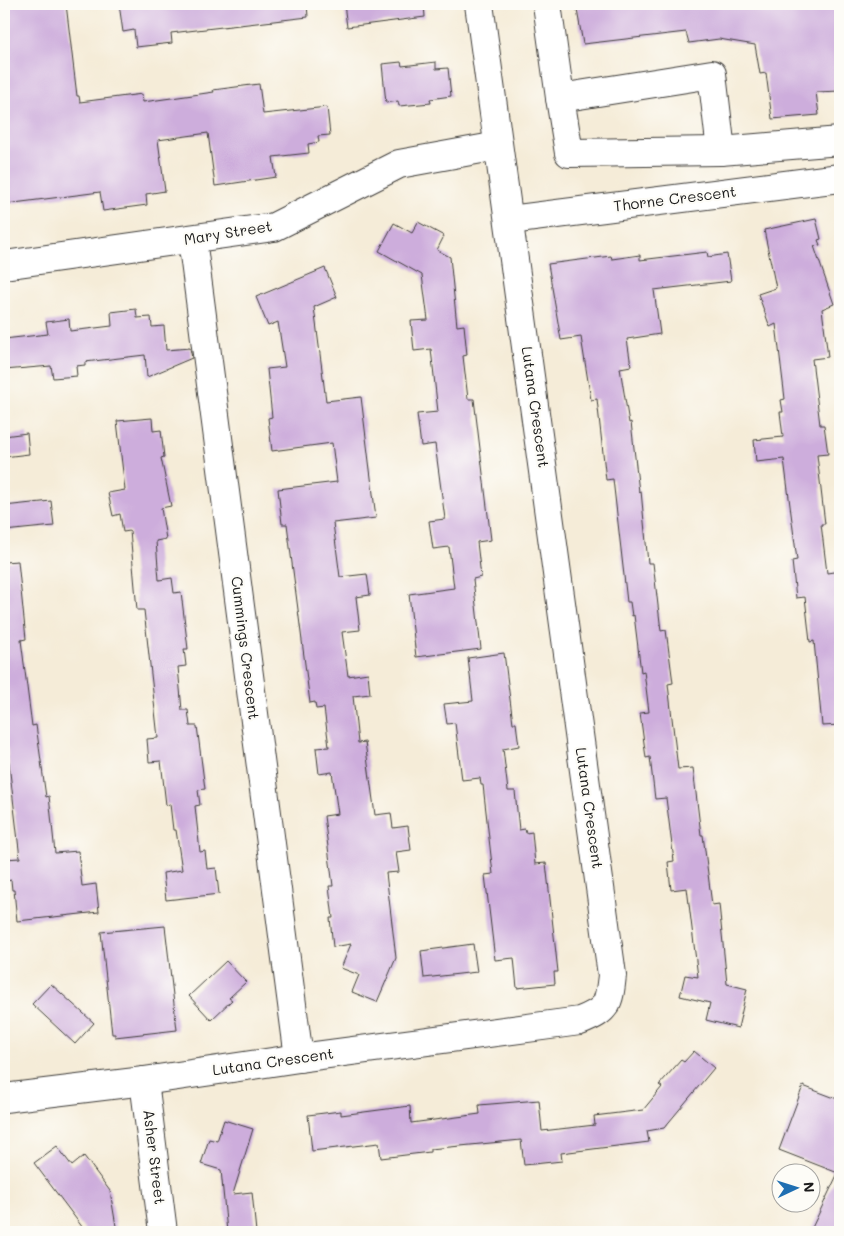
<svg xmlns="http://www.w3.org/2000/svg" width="844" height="1236" viewBox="0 0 844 1236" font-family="Mali,sans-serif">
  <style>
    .building { fill: #cdaddc }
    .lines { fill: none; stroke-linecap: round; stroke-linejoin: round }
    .minor-casing { stroke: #3d3b38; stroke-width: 30 }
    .minor { stroke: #fff; stroke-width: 28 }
    .labels { text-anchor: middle; stroke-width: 4.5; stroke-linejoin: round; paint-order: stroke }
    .street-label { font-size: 15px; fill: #1c1c1c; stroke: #fdfcf7 }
  </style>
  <rect width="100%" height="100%" fill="#fdfcf7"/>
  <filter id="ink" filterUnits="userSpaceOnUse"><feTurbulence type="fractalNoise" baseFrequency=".02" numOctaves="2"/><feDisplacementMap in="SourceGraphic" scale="10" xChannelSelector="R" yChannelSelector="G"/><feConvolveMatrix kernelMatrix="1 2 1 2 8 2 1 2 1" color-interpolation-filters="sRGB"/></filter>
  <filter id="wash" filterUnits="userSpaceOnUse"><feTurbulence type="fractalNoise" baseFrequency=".0096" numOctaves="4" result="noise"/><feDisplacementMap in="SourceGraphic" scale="20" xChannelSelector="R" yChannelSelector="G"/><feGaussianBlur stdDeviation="1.12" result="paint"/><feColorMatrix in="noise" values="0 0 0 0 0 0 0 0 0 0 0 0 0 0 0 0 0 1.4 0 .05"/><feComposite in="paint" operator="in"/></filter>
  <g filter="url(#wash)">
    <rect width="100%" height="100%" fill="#f5ecd8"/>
    <g id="blocks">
      <!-- building -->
      <g class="building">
        <path d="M4 4H66L77 96H79L80 102 142 94 143 102 214 92 213 90 259 84 263 114 327 107 330 135 318 136 319 142 308 144 309 153 273 157 276 177 215 186 208 133 158 140 165 191 146 194 147 205 103 211 100 192 6 204 4 190Z"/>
        <path d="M119 4H307L308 17 171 33 172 43 136 47 134 30 123 32Z"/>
        <path d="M344 4H424L425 17 347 27Z"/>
        <path d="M576 4H840V91L816 92 819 115 772 119 766 73 760 74 755 45 719 39 689 43 686 32 583 44Z"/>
        <path d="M401 62 402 66 436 62V69L448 68 451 96 430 99 431 103 399 106 398 101 386 103 382 64Z"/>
        <path d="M816 219 821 239 818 240 820 245 814 246 834 304 822 309 828 357 812 359 820 425H824L828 454 817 455 825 524H821L827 573 840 571V725L822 726 814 641 810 642 805 597 796 598 792 561 797 560 784 459 756 462 754 440 783 437 780 412H783L781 400 785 399 776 324 770 327 758 294 776 288 764 230Z"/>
        <path d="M418 222 444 236 437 250 450 257 457 326 464 325 467 355 463 356 468 399H474L491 540 477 542 481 577 473 579 481 649 416 657 409 594 454 588 449 547 433 549 429 521 445 519 435 444 421 446 417 414 438 412 431 349 414 351 411 321 428 320 422 275 379 251 394 223 412 233Z"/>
        <path d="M707 252 708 257 727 254 731 281 654 290 660 334 627 339 631 366 620 368 629 423 631 422 639 492 641 491 648 563H653L661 631 666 630 673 683 668 684 678 769 693 768 701 835H703L712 905 719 904 727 984 747 989 738 1028 706 1020 710 1003 680 996 685 975 698 977 687 888 671 890 668 862 674 861 666 798 655 799 650 757 646 758 640 713 649 712 644 671 641 672 634 615 632 616 630 602H627L613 479 606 480 597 399 591 400 581 337 561 340 548 264 611 256 612 259 640 255V260Z"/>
        <path d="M325 268 337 297 314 307 326 401 361 397 376 518 333 523 340 577 367 574 370 595 356 597 360 630 342 632 348 676 368 673 370 694 353 696 358 743 365 742 375 815 391 813 393 828 408 826 411 850 396 852 399 872 386 873 396 958 377 1002 352 992 359 975 341 968 351 944 333 947 330 918H333L329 886H333L324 816 338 814 332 772 319 774 316 748 329 747 324 708 316 709 315 702 310 703 287 524H282L278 489 337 482 332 443 272 451 268 418 272 417 267 369 285 367 278 322 268 326 256 297Z"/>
        <path d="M136 309 137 318 151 317 152 327 164 326 166 350 190 348 192 358 147 377 145 355 85 362V365L76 366 77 376 53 378 51 366 4 370V339L48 334 46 322 69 319 70 331 112 326 111 312Z"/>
        <path d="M152 418 153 431 161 430 164 457 161 458 171 506 161 508 166 539 156 541 159 580 172 578 174 593 181 592 188 649H184L186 666 178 667 182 710H188L190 726H197L205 789 198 790 200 805 195 806 200 852 205 851 207 869 216 868 219 894 166 900 163 873 182 870 176 830H173L170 804 166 805 161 761 149 762 147 739 158 738 144 610H137L130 531 123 532 120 514 113 516 108 493 125 490 117 421Z"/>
        <path d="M27 433 29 454 4 457V436Z"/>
        <path d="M51 501 54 526 4 531V506Z"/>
        <path d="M18 561 26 639 21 640 32 726 36 725 46 797 49 796 55 853 78 851 82 886 96 884 99 912 17 921 14 890H12L11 880 7 881 5 859 20 858 4 721V562Z"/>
        <path d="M504 653 513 723H516L519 746 503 749 508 791H515L519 830 525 829 526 833 532 832 535 864 546 863 558 972H554L555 984 517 988 514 958 495 960 485 875 493 874 483 785H481L480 778 462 780 455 723 447 724 444 704 473 701 468 658Z"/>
        <path d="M165 926 177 1030 115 1037V1034H112L101 932Z"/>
        <path d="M473 944 477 972 424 978 421 951Z"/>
        <path d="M226 961 246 982 229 998 232 1000 211 1020 189 996Z"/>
        <path d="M51 984 94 1023 75 1044 32 1004Z"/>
        <path d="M694 1051 714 1068 664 1128 647 1131 649 1142 561 1153 562 1161 524 1165 521 1140 430 1149V1152L381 1158 379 1143 312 1151 308 1115 341 1111V1115L410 1106 411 1123 480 1114 479 1105 539 1100 542 1131 595 1125 594 1116 643 1110 662 1087 659 1085 681 1060 684 1062Z"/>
        <path d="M803 1086 840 1100V1232H810L838 1173 779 1150Z"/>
        <path d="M224 1120 253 1129 233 1194 252 1192 256 1232H227L221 1170 201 1164 209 1139 217 1141Z"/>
        <path d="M57 1146 72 1166 84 1156 110 1191 117 1232H86L34 1163Z"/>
      </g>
    </g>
  </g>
  <g filter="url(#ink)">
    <use href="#blocks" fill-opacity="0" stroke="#3d3b38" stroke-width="1"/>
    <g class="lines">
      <!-- minor casing -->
      <g class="minor-casing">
        <g id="minor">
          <path d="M547 4 560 98 712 74 721 151 840 141"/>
          <path d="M560 98 569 153 721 151"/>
          <path d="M510 220 840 178"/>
          <path d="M192 239 299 1058"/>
          <path d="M4 265 274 227 399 164 498 146"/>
          <path d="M144 1081 163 1232"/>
          <path d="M4 1098 144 1081 299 1058 580 1021C608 1010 609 1004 612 975L479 4"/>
        </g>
      </g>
      <!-- minor -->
      <use href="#minor" class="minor"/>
    </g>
  </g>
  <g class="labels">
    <!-- street labels -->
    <g class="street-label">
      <text transform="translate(675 199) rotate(-7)" y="5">Thorne Crescent</text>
      <text transform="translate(228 233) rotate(-9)" y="5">Mary Street</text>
      <text transform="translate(535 407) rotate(82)" y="5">Lutana Crescent</text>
      <text transform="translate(245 648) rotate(83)" y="5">Cummings Crescent</text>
      <text transform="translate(589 808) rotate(82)" y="5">Lutana Crescent</text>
      <text transform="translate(273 1062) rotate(-8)" y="5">Lutana Crescent</text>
      <text transform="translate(154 1157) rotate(83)" y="5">Asher Street</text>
    </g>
  </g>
  <!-- margin -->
  <rect width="844" height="1236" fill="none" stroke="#fdfcf7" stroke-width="20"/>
  <!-- north arrow -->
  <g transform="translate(796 1188) rotate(86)"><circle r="24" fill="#fdfcf7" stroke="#a3a29f"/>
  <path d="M0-4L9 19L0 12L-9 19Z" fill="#1f6fb2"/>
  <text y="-8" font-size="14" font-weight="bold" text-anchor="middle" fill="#1c1c1c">N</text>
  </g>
</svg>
